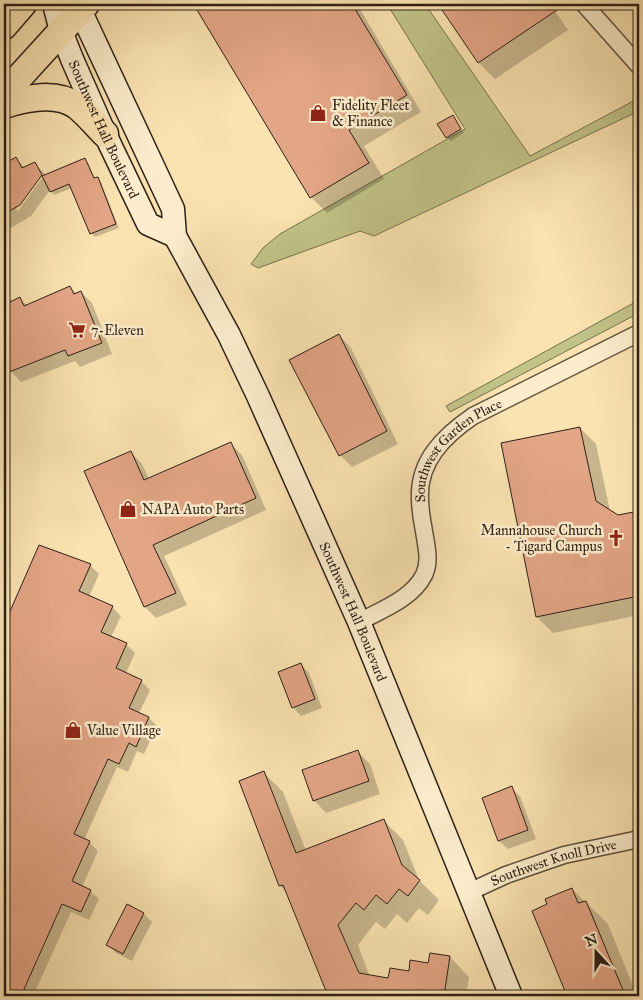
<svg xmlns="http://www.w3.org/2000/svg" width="643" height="1000" viewBox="0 0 643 1000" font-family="'IM FELL Great Primer',serif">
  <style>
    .green { fill: #c1c389; stroke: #777250 }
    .shadow { fill: #0003; fill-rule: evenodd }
    .building { fill: #e2a585; stroke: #2d2017 }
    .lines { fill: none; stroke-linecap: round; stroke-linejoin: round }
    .minor-casing { stroke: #60513e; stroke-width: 19 }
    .secondary-casing { stroke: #2d2017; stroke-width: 25 }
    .trunk-casing { stroke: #2d2017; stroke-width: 29 }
    .minor { stroke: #fcedcc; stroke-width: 16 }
    .secondary { stroke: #fcedcc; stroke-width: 22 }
    .trunk { stroke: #fae3b1; stroke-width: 26 }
    .labels { text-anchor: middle; stroke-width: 5; stroke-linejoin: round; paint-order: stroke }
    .poi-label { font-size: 14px; fill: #2d2017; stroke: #fcedcc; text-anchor: start }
    .street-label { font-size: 14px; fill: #2d2017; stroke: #fcedcc }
  </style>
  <rect width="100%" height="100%" fill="#fae3b1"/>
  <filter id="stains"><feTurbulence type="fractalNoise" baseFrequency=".004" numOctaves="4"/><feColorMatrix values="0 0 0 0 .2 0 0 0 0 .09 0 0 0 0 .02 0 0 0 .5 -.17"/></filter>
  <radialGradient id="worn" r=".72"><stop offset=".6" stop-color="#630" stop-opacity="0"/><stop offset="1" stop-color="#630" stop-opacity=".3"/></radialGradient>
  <!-- green -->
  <g class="green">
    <path d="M387 4H425L530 156 639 98V111L374 236 360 231 258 268 251 264 263 248 280 234 465 129Z"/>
    <path d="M639 300V313L450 412 446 406Z"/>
  </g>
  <!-- shadow -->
  <g class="shadow">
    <path d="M206 4H357L421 112 364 146 384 179 327 213 311 197 199 10Z"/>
    <path d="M440 4H550L568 30 495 79 479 63Z"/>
    <path d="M453 116 464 133 451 141 447 137Z"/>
    <path d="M16 159 25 168 34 163 46 175 85 159 88 163 95 179 97 178 101 182 119 228 95 237 91 233 72 188 54 195 50 190 31 216 4 232V165ZM41 175H44L18 211 16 209Z"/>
    <path d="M4 284 12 302 20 299 28 306 70 287 76 294 81 292 92 303 112 354 80 367 75 361 21 382 4 364Z"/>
    <path d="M339 335 351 348 398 444 352 467 340 455Z"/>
    <path d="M580 428 596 444 610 511 618 516 639 512V615L553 633 537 617Z"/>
    <path d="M230 443 242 455 266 510 164 556 187 605 156 618 145 607 131 452 142 464 149 479Z"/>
    <path d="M40 546 90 565 99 574 89 597 112 607 121 616 111 637 126 644 135 653 126 673 141 681 150 690 139 713 149 718 157 726 144 754 137 751 128 772 117 767 84 840 89 842 98 851 82 887 90 891 99 899 89 920 71 912 33 996H4V627Z"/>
    <path d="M301 664 309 673 322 708 301 716 293 707Z"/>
    <path d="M358 752 370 764 380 794 326 813 314 800Z"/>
    <path d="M264 773 283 792 306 851 383 820 403 840 419 880 439 900 428 915 419 908 407 923 397 914 385 929 376 922 358 945 370 977 389 980 450 957 469 977 466 996H329L288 893 280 886Z"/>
    <path d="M511 788 520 796 536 839 508 849 499 841 483 799Z"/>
    <path d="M572 889 608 924 637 996H568L533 911 548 905Z"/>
    <path d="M128 906 144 914 152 922 132 961 116 953 108 945Z"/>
  </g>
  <!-- building -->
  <g class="building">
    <path d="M205 4H352L407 95 349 130 369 163 310 198 197 10Z"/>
    <path d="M438 4H566L478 63Z"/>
    <path d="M453 115 461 129 446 138 437 124Z"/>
    <path d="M16 157 22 168 35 162 42 175 20 205 4 214V164Z"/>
    <path d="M85 158 94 178 98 177 116 224 90 234 69 184 50 192 42 176Z"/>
    <path d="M70 286 74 294 81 291 102 343 68 356 65 350 4 374V305L20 297 24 306Z"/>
    <path d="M339 334 387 431 339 456 289 360Z"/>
    <path d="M580 427 596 501 618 515 639 511V596L536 617 501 443Z"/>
    <path d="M231 442 256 498 153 545 176 593 144 607 84 471 131 451 144 480Z"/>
    <path d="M39 545 91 564 79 591 113 606 101 632 127 643 116 668 142 680 129 708 149 717 136 747 129 743 119 764 108 759 74 834 90 841 72 881 91 890 81 912 62 904 21 996H4V625Z"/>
    <path d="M301 663 315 699 292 708 278 672Z"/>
    <path d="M358 750 369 781 313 801 302 770Z"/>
    <path d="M264 771 296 853 384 819 402 865 420 880 408 896 399 889 387 904 376 895 364 910 356 903 338 925 359 973 388 978 390 968 409 971 410 960 428 963 430 953 450 956 444 996H328L283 885 279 886 239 781Z"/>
    <path d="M512 786 528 830 498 841 482 798Z"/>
    <path d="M572 888 578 903 586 901 623 990 607 996H567L532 911 547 904 545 899Z"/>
    <path d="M127 904 144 913 123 954 106 945Z"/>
  </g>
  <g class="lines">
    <!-- minor casing -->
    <g class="minor-casing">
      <g id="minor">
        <path d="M584 4 639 66"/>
        <path id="s1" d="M359 622C381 610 412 599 424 575 430 562 427 550 425 537 423 525 420 512 420 499 418 461 444 436 473 416L639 333"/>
        <path id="s2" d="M469 892 506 875 564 855 639 839"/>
      </g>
    </g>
    <!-- secondary casing -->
    <g class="secondary-casing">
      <g id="secondary">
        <path id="s3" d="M54 4 61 31 72 59 105 134 148 224 175 236"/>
        <path id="s4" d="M73 4 80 10 173 209 175 236 229 335 258 396 359 622 511 996"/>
      </g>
    </g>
    <!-- trunk casing -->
    <g class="trunk-casing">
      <g id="trunk">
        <path d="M4 26 23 4"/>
        <path d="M4 94 86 4"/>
        <path d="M4 105C26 98 56 91 77 106 87 114 96 125 105 134"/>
      </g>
    </g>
    <!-- minor -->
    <use href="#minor" class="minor"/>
    <!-- secondary -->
    <use href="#secondary" class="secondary"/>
    <!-- trunk -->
    <use href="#trunk" class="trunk"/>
  </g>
  <!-- icons -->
  <defs>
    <g id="shop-bare" transform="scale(1.35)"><path d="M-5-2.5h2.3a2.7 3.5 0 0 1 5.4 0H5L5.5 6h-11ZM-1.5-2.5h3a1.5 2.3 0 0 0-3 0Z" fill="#8f2418" stroke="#fcedcc" stroke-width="2.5" paint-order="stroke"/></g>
    <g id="supermarket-bare" transform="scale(1.35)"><path d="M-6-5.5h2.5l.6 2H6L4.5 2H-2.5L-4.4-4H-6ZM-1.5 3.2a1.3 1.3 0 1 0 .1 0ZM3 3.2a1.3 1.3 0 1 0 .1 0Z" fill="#8f2418" stroke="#fcedcc" stroke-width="2.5" paint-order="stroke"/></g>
    <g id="church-bare" transform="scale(1.35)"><path d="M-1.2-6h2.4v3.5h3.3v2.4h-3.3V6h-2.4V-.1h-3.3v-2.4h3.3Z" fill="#8f2418" stroke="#fcedcc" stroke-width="2.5" paint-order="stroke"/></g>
  </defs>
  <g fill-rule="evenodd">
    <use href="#shop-bare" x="318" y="113"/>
    <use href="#supermarket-bare" x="77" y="330"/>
    <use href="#shop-bare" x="128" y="509"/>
    <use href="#church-bare" x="616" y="538"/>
    <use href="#shop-bare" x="73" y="730"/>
  </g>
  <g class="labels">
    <!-- poi labels -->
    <g class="poi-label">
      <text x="332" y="110">Fidelity Fleet<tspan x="332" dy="16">&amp; Finance</tspan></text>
      <text x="91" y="335">7-Eleven</text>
      <text x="142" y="514">NAPA Auto Parts</text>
      <text x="602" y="535" text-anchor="end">Mannahouse Church<tspan x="602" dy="16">- Tigard Campus</tspan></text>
      <text x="87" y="735">Value Village</text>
    </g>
    <!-- street labels -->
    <g class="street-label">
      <text dy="5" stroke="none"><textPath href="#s3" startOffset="135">Southwest Hall Boulevard</textPath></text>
      <text dy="5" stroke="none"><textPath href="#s1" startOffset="224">Southwest Garden Place</textPath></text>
      <text dy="5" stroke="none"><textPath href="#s4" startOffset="672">Southwest Hall Boulevard</textPath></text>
      <text dy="5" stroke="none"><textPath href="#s2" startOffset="90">Southwest Knoll Drive</textPath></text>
    </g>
  </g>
  <!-- margin -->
  <rect width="643" height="1000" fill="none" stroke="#fae3b1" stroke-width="20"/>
  <rect x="5" y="5" width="633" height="990" fill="none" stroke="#2d2017" stroke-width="2.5"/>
  <rect x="10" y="10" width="623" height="980" fill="none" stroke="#2d2017"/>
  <!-- north arrow -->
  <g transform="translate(596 952) rotate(339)" stroke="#fcedcc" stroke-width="4" paint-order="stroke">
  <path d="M0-4L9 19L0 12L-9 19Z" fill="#2d2017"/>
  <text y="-8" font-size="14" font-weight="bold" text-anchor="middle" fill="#2d2017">N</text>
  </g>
  <rect width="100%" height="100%" filter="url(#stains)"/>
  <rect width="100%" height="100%" fill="url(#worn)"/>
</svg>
